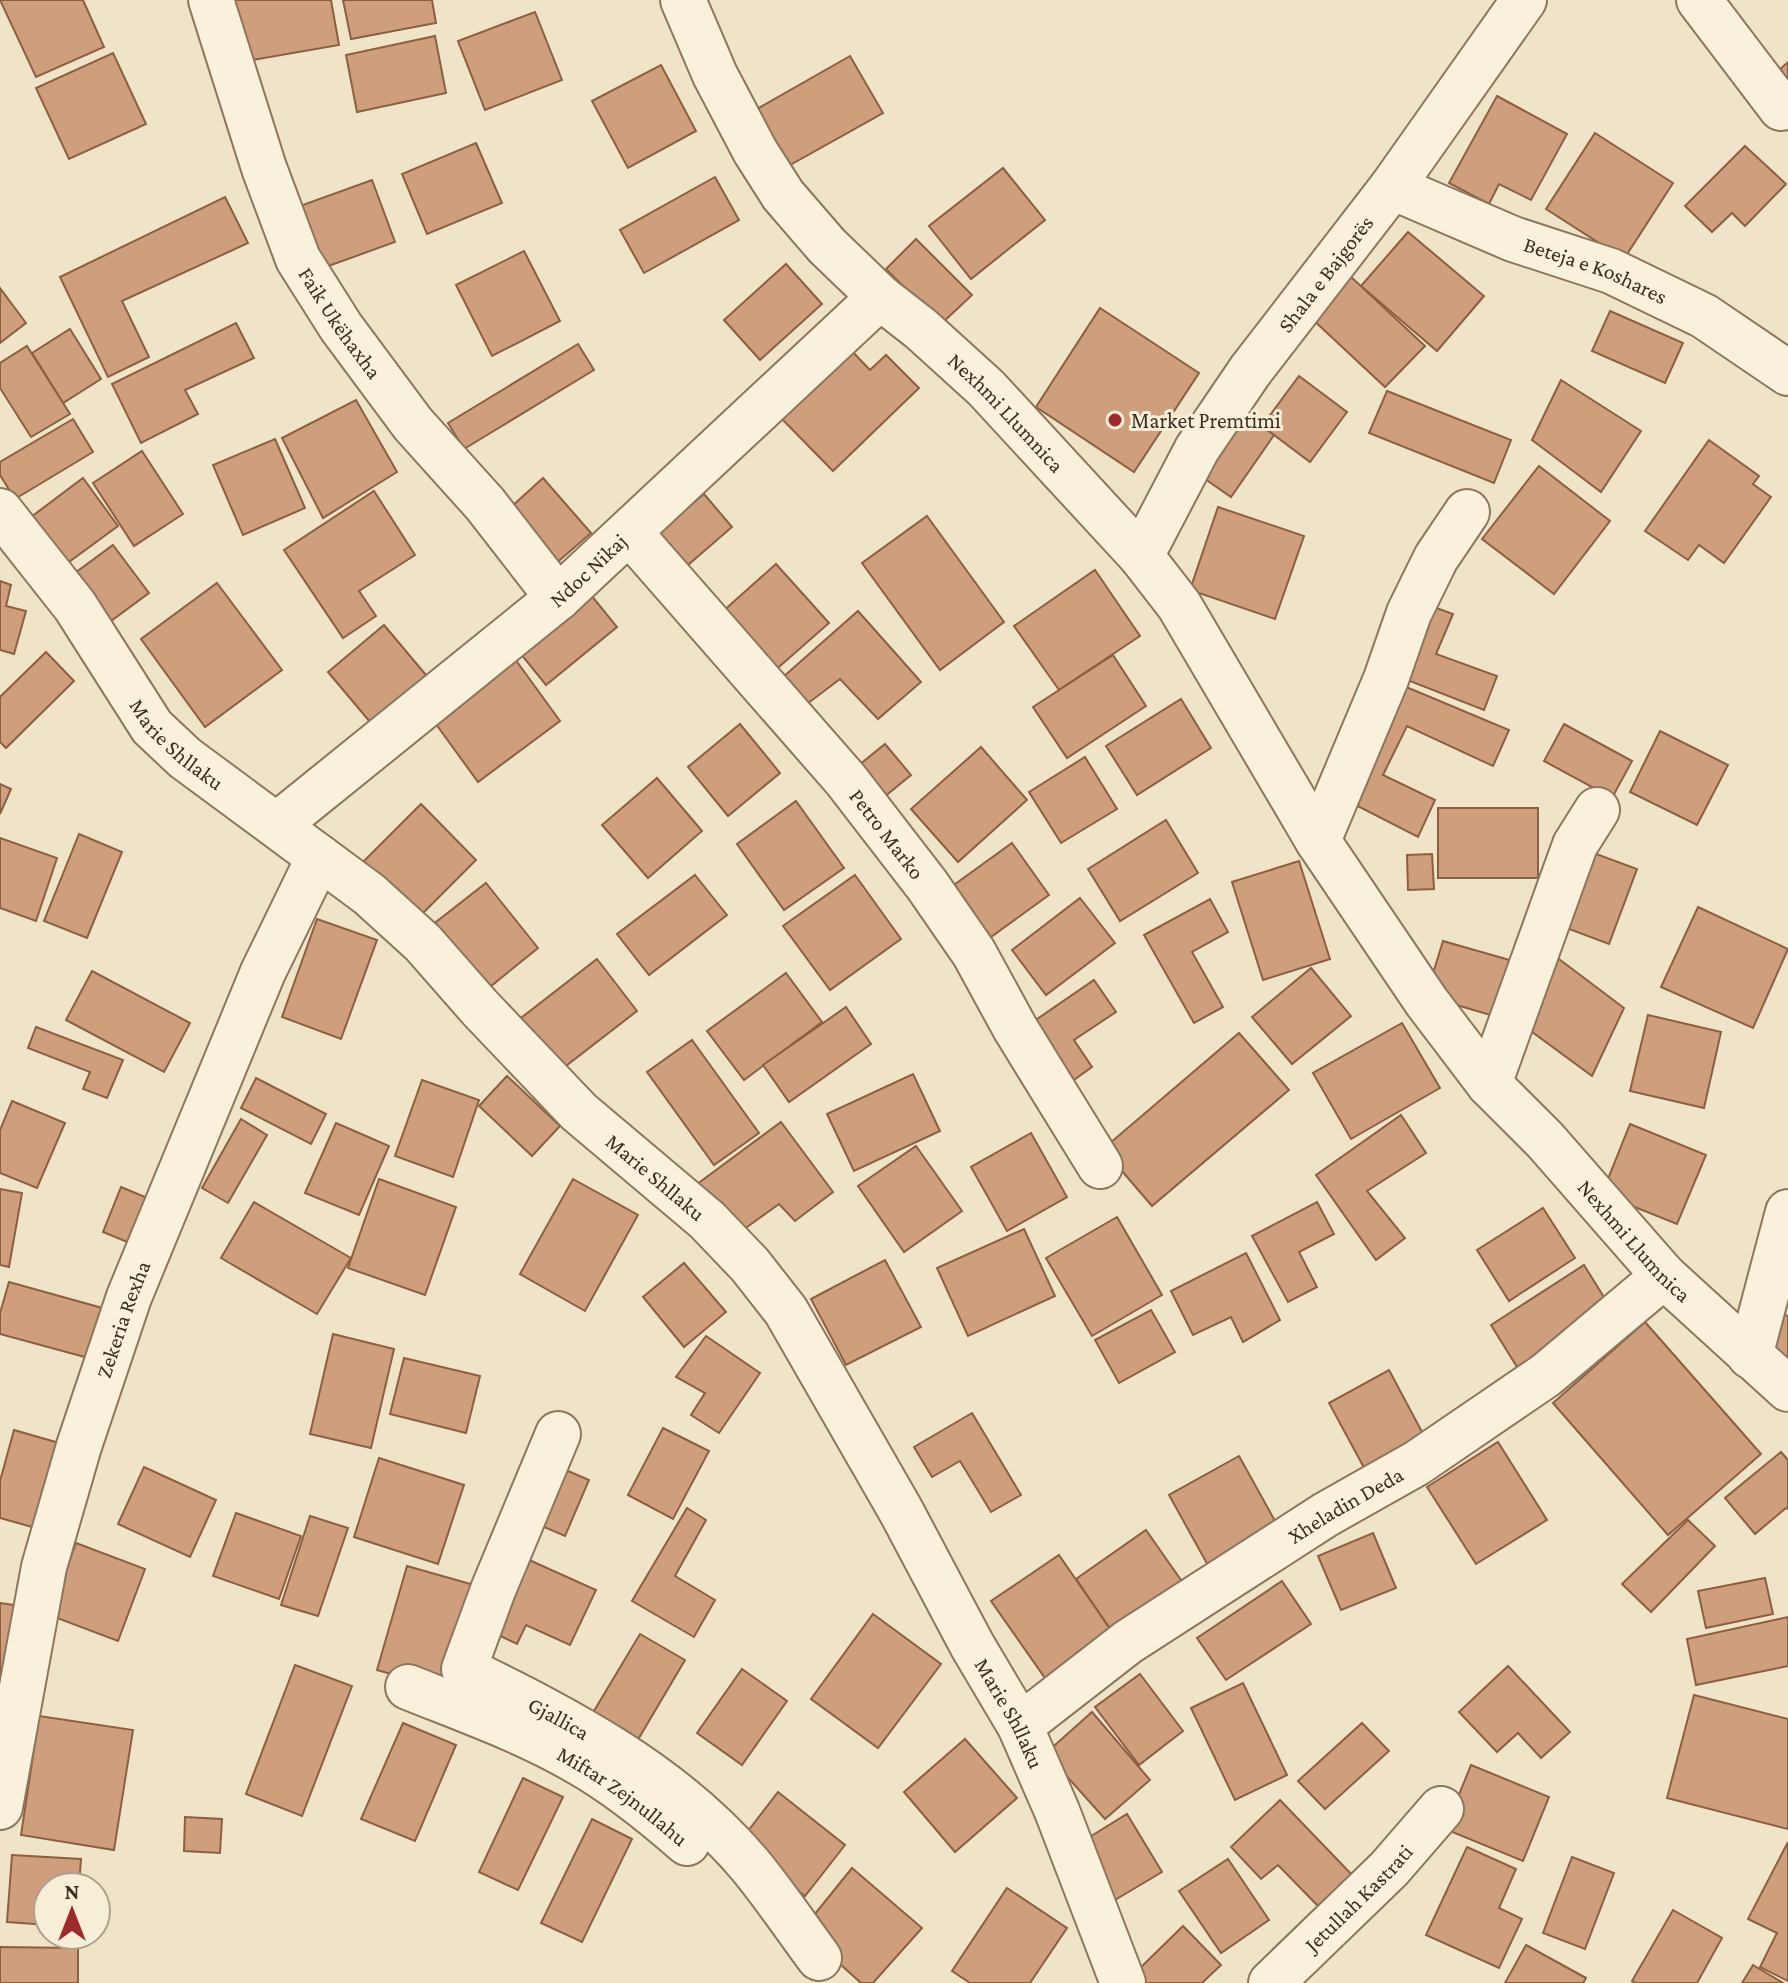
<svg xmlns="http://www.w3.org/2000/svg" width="1788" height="1983" viewBox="0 0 1788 1983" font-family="'Crimson Pro',serif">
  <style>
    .building { fill: #cf9f7d; stroke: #8d5f41; stroke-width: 2 }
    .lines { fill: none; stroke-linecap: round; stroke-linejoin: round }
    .street-casing { stroke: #8d765c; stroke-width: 48 }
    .street { stroke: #faf1dc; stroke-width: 44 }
    .poi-dot { fill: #9e2a2b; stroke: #f7eed8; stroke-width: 3 }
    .labels { text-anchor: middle; stroke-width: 6; stroke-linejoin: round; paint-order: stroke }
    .street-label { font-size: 22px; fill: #3d2e20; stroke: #f7eed8 }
    .poi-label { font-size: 22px; fill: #3d2e20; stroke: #f7eed8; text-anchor: start }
  </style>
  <rect width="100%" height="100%" fill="#f0e4c8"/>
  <!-- building -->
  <g class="building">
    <path d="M0 0H83L104 47 36 77Z"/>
    <path d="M225 0H331L339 45 236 63Z"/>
    <path d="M343 0H432L436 23 351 39Z"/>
    <path d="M535 12 562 80 485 110 458 41Z"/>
    <path d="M435 36 446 93 357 112 346 55Z"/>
    <path d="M113 53 146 124 69 159 36 88Z"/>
    <path d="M850 56 883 113 783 169 750 113Z"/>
    <path d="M1788 62V98L1768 80Z"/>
    <path d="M661 65 696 131 628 168 592 101Z"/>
    <path d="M1497 96 1567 134 1531 200 1499 184 1489 204 1449 183Z"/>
    <path d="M1595 133 1673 183 1624 259 1546 209Z"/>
    <path d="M476 143 502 203 427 234 402 174Z"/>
    <path d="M1745 146 1786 184 1745 226 1732 213 1712 232 1685 206Z"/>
    <path d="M1003 168 1045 220 971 279 929 226Z"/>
    <path d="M715 177 739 220 644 273 620 230Z"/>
    <path d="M372 180 395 242 309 273 286 211Z"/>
    <path d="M225 197 248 243 122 301 149 357 108 377 60 277Z"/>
    <path d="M1408 232 1484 296 1437 351 1361 286Z"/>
    <path d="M916 239 972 295 941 324 886 269Z"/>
    <path d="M524 251 560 321 492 356 456 285Z"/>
    <path d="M786 264 822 304 760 360 724 320Z"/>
    <path d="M1349 275 1425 346 1385 387 1310 317Z"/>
    <path d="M0 288 26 323 0 343Z"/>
    <path d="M1100 308 1199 373 1134 472 1036 407Z"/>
    <path d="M1610 311 1683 343 1665 383 1592 351Z"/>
    <path d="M236 323 254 358 185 390 198 414 141 443 112 384Z"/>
    <path d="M70 329 101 379 63 403 32 353Z"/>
    <path d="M578 344 594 370 464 449 448 423Z"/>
    <path d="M27 346 70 414 31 437 0 388V363Z"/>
    <path d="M847 346 870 370 886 355 919 388 833 471 777 414Z"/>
    <path d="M1299 376 1347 412 1310 462 1262 426Z"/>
    <path d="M1561 380 1641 431 1601 492 1532 440Z"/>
    <path d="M1387 391 1511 440 1494 483 1369 433Z"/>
    <path d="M356 400 397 472 323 518 282 438Z"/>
    <path d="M1238 410 1274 435 1231 497 1195 472Z"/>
    <path d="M73 419 93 452 15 499 0 475V462Z"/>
    <path d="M275 439 305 508 243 535 213 465Z"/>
    <path d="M1709 440 1759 476 1753 484 1771 497 1724 563 1699 545 1688 560 1645 531Z"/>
    <path d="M142 451 183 514 134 546 93 483Z"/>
    <path d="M1539 466 1610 521 1554 594 1482 539Z"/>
    <path d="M83 478 118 526 62 567 27 520Z"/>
    <path d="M543 478 591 533 546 572 499 518Z"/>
    <path d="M374 491 415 555 359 591 376 616 343 638 284 550Z"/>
    <path d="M704 494 732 527 673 578 644 544Z"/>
    <path d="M1218 507 1304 536 1275 619 1190 590Z"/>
    <path d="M927 516 1004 622 940 670 862 563Z"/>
    <path d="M113 545 149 593 96 632 60 584Z"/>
    <path d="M776 564 829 623 764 680 712 621Z"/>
    <path d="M1095 570 1140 636 1059 690 1014 626Z"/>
    <path d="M0 581 11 585 6 606 26 611 14 654 0 650Z"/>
    <path d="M217 583 282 670 205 727 141 639Z"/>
    <path d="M591 595 617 627 546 685 520 653Z"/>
    <path d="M1420 602 1453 614 1436 654 1497 676 1484 710 1392 674Z"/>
    <path d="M858 611 921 682 878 719 840 679 807 704 783 677Z"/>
    <path d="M384 625 431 681 376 729 328 672Z"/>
    <path d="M46 652 74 681 6 748 0 742V697Z"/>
    <path d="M1113 655 1146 706 1067 758 1033 707Z"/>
    <path d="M515 659 560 721 478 782 433 720Z"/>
    <path d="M1392 681 1509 730 1493 766 1407 726 1383 775 1435 800 1418 837 1342 798Z"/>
    <path d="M1181 699 1211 748 1137 795 1106 746Z"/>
    <path d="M740 724 780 773 728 816 688 767Z"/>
    <path d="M1564 724 1632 761 1612 798 1544 761Z"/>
    <path d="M1660 731 1728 765 1697 825 1630 792Z"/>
    <path d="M885 744 911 775 873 806 848 774Z"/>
    <path d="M981 747 1027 800 958 862 911 809Z"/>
    <path d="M1085 757 1117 809 1061 843 1029 792Z"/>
    <path d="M657 778 702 831 648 878 602 825Z"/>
    <path d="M0 784 11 789 0 814Z"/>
    <path d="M796 801 844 868 784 910 737 844Z"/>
    <path d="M421 804 476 860 410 926 355 870Z"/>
    <rect x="1438" y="808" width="100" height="70"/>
    <path d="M1166 820 1198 873 1120 921 1088 869Z"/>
    <path d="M79 834 122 852 87 938 44 921Z"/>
    <path d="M0 838 57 858 36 921 0 908Z"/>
    <path d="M1012 843 1049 895 984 942 947 890Z"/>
    <path d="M1580 848 1637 869 1609 944 1553 923Z"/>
    <path d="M1432 854 1434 889 1408 890 1407 855Z"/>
    <path d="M1299 861 1330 959 1263 980 1232 882Z"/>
    <path d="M695 875 727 915 649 975 617 934Z"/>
    <path d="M855 875 901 939 830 990 783 926Z"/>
    <path d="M486 883 538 948 475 999 422 933Z"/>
    <path d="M1080 898 1115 943 1046 995 1012 950Z"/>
    <path d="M1210 899 1228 932 1192 952 1223 1007 1194 1023 1144 935Z"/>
    <path d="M1698 907 1788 949 1753 1028 1661 987Z"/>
    <path d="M317 919 377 940 341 1039 282 1017Z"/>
    <path d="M1443 941 1520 963 1504 1019 1426 996Z"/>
    <path d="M1547 950 1624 1008 1592 1076 1520 1023Z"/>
    <path d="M597 959 637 1011 549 1079 508 1028Z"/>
    <path d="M1311 968 1351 1016 1292 1064 1252 1017Z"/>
    <path d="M92 971 190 1023 164 1072 66 1020Z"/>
    <path d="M786 973 822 1022 744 1080 707 1031Z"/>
    <path d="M1094 980 1116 1012 1074 1040 1092 1067 1064 1087 1024 1028Z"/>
    <path d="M846 1007 871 1044 789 1102 763 1065Z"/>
    <path d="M1648 1015 1721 1032 1704 1108 1630 1091Z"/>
    <path d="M1402 1023 1440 1088 1351 1139 1313 1073Z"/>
    <path d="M36 1027 123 1060 107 1098 83 1089 90 1072 28 1048Z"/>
    <path d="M1239 1033 1289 1090 1152 1206 1103 1149Z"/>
    <path d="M692 1040 759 1133 714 1165 647 1072Z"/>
    <path d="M913 1074 940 1131 854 1171 827 1114Z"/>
    <path d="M507 1076 560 1126 532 1156 479 1106Z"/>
    <path d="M256 1078 326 1114 311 1144 241 1108Z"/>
    <path d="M422 1080 479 1100 453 1177 395 1156Z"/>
    <path d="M12 1101 65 1123 37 1188 0 1173V1130Z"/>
    <path d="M1401 1115 1426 1153 1367 1191 1405 1238 1376 1260 1316 1175Z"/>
    <path d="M241 1119 267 1135 228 1203 202 1188Z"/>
    <path d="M781 1122 833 1192 795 1221 779 1204 736 1235 696 1185Z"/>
    <path d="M336 1123 389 1146 359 1215 305 1193Z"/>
    <path d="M1630 1124 1706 1155 1677 1224 1602 1194Z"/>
    <path d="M1031 1133 1067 1197 1007 1231 971 1167Z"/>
    <path d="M916 1146 962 1211 904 1252 858 1186Z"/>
    <path d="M379 1179 456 1207 425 1295 348 1268Z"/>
    <path d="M573 1179 638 1215 585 1311 520 1274Z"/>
    <path d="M121 1187 162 1204 144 1249 103 1232Z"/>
    <path d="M0 1189 22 1193 9 1267 0 1265Z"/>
    <path d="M254 1202 351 1258 317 1314 221 1258Z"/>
    <path d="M1317 1202 1334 1234 1299 1252 1317 1287 1288 1302 1252 1236Z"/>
    <path d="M1543 1208 1575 1258 1509 1301 1477 1250Z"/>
    <path d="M1117 1217 1162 1295 1092 1336 1046 1258Z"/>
    <path d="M1024 1229 1055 1296 968 1336 937 1268Z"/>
    <path d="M1246 1253 1280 1320 1243 1342 1231 1317 1193 1335 1171 1291Z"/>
    <path d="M885 1260 921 1327 846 1365 811 1299Z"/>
    <path d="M684 1263 726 1312 684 1347 643 1297Z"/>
    <path d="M1584 1265 1615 1315 1522 1375 1491 1325Z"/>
    <path d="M9 1282 106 1309 92 1359 0 1334V1313Z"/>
    <path d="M1151 1310 1175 1352 1119 1383 1095 1340Z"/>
    <path d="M1772 1310 1788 1316V1383L1755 1357Z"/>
    <path d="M1645 1322 1761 1454 1668 1535 1553 1403Z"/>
    <path d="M333 1334 394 1349 371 1448 310 1434Z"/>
    <path d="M706 1336 760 1373 719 1433 691 1415 705 1393 676 1377Z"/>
    <path d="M404 1358 480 1376 466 1433 390 1414Z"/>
    <path d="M1389 1370 1429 1445 1369 1477 1329 1403Z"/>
    <path d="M972 1413 1021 1495 991 1512 960 1461 932 1477 914 1447Z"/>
    <path d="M663 1428 709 1451 673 1519 628 1495Z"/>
    <path d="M14 1430 73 1447 50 1532 0 1518V1481Z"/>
    <path d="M1498 1442 1547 1520 1476 1564 1427 1487Z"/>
    <path d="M1781 1452 1788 1460V1509L1786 1508 1755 1534 1725 1498Z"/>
    <path d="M1239 1456 1280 1530 1210 1569 1169 1495Z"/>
    <path d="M379 1458 464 1485 438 1564 354 1537Z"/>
    <path d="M552 1464 589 1480 565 1536 528 1520Z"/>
    <path d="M144 1467 216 1500 190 1557 118 1524Z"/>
    <path d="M687 1508 706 1520 675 1576 715 1600 694 1637 632 1601Z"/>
    <path d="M236 1513 301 1536 279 1599 213 1576Z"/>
    <path d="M310 1516 348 1528 318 1616 281 1605Z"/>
    <path d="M1688 1520 1715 1546 1651 1612 1622 1584Z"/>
    <path d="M1146 1530 1190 1593 1119 1642 1076 1579Z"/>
    <path d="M1373 1533 1396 1588 1341 1610 1318 1556Z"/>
    <path d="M76 1543 145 1569 118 1641 49 1615Z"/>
    <path d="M518 1555 596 1590 570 1645 526 1625 517 1644 484 1628Z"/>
    <path d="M1059 1555 1119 1642 1052 1688 991 1601Z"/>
    <path d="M407 1566 481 1587 451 1691 377 1670Z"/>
    <path d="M1765 1578 1773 1614 1706 1628 1698 1591Z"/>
    <path d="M1282 1581 1311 1624 1226 1680 1197 1638Z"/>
    <path d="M0 1603 28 1607 0 1699Z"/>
    <path d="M873 1614 941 1664 878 1748 811 1699Z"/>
    <path d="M1788 1617V1666L1696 1685 1687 1639Z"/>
    <path d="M640 1634 685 1660 633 1748 588 1721Z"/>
    <path d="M295 1665 352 1686 302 1816 246 1794Z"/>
    <path d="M1508 1666 1570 1732 1541 1758 1518 1733 1497 1752 1459 1712Z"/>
    <path d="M742 1669 787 1701 742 1765 697 1733Z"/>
    <path d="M1140 1674 1183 1731 1139 1765 1095 1707Z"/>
    <path d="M1243 1683 1287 1775 1235 1800 1191 1708Z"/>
    <path d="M1694 1695 1788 1719V1829L1667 1798Z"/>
    <path d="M1092 1712 1150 1780 1105 1819 1046 1753Z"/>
    <path d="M39 1716 133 1730 114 1850 21 1835Z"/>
    <path d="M403 1723 456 1745 415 1841 361 1819Z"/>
    <path d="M1362 1723 1389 1751 1325 1809 1298 1781Z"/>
    <path d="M965 1739 1017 1798 955 1852 904 1792Z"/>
    <path d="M1471 1765 1549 1797 1523 1861 1445 1829Z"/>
    <path d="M523 1778 563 1797 518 1890 479 1872Z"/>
    <path d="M778 1792 845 1845 805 1896 738 1844Z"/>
    <path d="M1280 1800 1355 1878 1321 1909 1278 1865 1261 1879 1231 1847Z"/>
    <path d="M1127 1814 1162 1872 1115 1900 1080 1843Z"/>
    <path d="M185 1817 222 1819 220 1853 184 1851Z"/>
    <path d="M592 1819 632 1839 582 1942 541 1923Z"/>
    <path d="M1788 1842V1981L1760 1967 1777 1933 1748 1919Z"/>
    <path d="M1467 1847 1516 1869 1499 1908 1522 1919 1499 1968 1426 1935Z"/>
    <path d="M12 1855 81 1859 79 1887H48V1925L7 1922Z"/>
    <path d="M1572 1857 1614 1873 1585 1949 1543 1933Z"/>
    <path d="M1228 1859 1269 1920 1221 1953 1179 1891Z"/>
    <path d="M852 1868 922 1928 873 1983H861L802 1930Z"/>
    <path d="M1007 1888 1067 1928 1030 1983H970L952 1971Z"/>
    <path d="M1673 1910 1722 1938 1697 1983H1636L1632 1981Z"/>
    <path d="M1183 1926 1221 1965 1202 1983H1142L1134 1974Z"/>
    <path d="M1526 1945 1586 1978 1583 1983H1505Z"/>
    <path d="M0 1947 78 1948V1983H0Z"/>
    <path d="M1753 1965 1783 1983H1742Z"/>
  </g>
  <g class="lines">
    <!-- street casing -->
    <g class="street-casing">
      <g id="street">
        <path id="s1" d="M211 0 264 168 298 259 341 327 413 424 485 504 558 598"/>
        <path id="s2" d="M683 0 715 75 755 151 783 195 827 246 880 297 921 329 986 388 1141 556 1179 605 1318 841 1426 1001 1489 1084 1545 1140 1664 1276 1788 1389"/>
        <path d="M1699 0 1781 108"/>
        <path id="s3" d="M1392 187 1513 239 1611 271 1704 316 1788 373"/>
        <path id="s4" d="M0 511 75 606 152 727 185 758 369 894 423 943 480 1008 579 1112 707 1220 750 1265 786 1311 901 1511 972 1645 1020 1726 1057 1811 1123 1983"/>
        <path id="s5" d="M630 533 846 780 927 885 974 953 1015 1028 1100 1166"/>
        <path id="s6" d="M1141 556 1197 449 1250 371 1392 187 1524 0"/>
        <path id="s7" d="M277 825 558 598 880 297"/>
        <path d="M1318 841 1386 679 1409 613 1436 558 1467 512"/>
        <path d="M1489 1084 1575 845 1597 810"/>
        <path d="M1750 1356 1788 1212"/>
        <path id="s8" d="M558 1434 493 1590 464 1669C568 1720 673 1774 750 1865 774 1894 796 1927 819 1958"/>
        <path id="s9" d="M408 1687C465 1710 525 1731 578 1762 617 1784 654 1814 687 1843"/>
        <path id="s10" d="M1020 1726 1128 1642 1325 1515 1417 1463 1546 1375 1664 1276"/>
        <path id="s11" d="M0 1807 44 1567 79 1446 129 1297 263 972 319 857"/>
        <path id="s12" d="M1271 1983 1389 1869 1441 1809"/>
      </g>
    </g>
    <!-- street -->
    <use href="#street" class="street"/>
  </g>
  <!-- markers -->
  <circle class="poi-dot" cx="1115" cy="420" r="8"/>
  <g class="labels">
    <!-- street labels -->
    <g class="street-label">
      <text dy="8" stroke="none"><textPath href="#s3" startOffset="220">Beteja e Koshares</textPath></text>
      <text dy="8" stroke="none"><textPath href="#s6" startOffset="338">Shala e Bajgorës</textPath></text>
      <text dy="8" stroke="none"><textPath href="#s1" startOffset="350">Faik Ukëhaxha</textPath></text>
      <text dy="8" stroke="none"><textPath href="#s2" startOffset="532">Nexhmi Llumnica</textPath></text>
      <text dy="8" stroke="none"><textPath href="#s7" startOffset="402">Ndoc Nikaj</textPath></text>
      <text dy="8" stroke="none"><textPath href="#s4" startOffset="294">Marie Shllaku</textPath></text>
      <text dy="8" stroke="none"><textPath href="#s5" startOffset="396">Petro Marko</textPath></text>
      <text dy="8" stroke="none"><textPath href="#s4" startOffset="942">Marie Shllaku</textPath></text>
      <text dy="8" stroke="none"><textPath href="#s2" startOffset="1576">Nexhmi Llumnica</textPath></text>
      <text dy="8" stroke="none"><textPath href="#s11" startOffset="504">Zekeria Rexha</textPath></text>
      <text dy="8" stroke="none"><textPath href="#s10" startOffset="394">Xheladin Deda</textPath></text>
      <text dy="8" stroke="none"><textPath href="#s4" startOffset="1590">Marie Shllaku</textPath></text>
      <text dy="8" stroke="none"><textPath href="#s8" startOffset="360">Gjallica</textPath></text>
      <text dy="8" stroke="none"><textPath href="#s9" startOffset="242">Miftar Zejnullahu</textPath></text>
      <text dy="8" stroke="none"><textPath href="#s12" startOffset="122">Jetullah Kastrati</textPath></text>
    </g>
    <!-- poi labels -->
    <g class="poi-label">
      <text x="1131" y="428">Market Premtimi</text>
    </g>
  </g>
  <!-- north arrow -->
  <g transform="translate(72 1911)"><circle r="38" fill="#f7eed8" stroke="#ada18e" stroke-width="2"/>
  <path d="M0-6L14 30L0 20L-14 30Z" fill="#9e2a2b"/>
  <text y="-12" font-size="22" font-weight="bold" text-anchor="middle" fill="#3d2e20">N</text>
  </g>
</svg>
